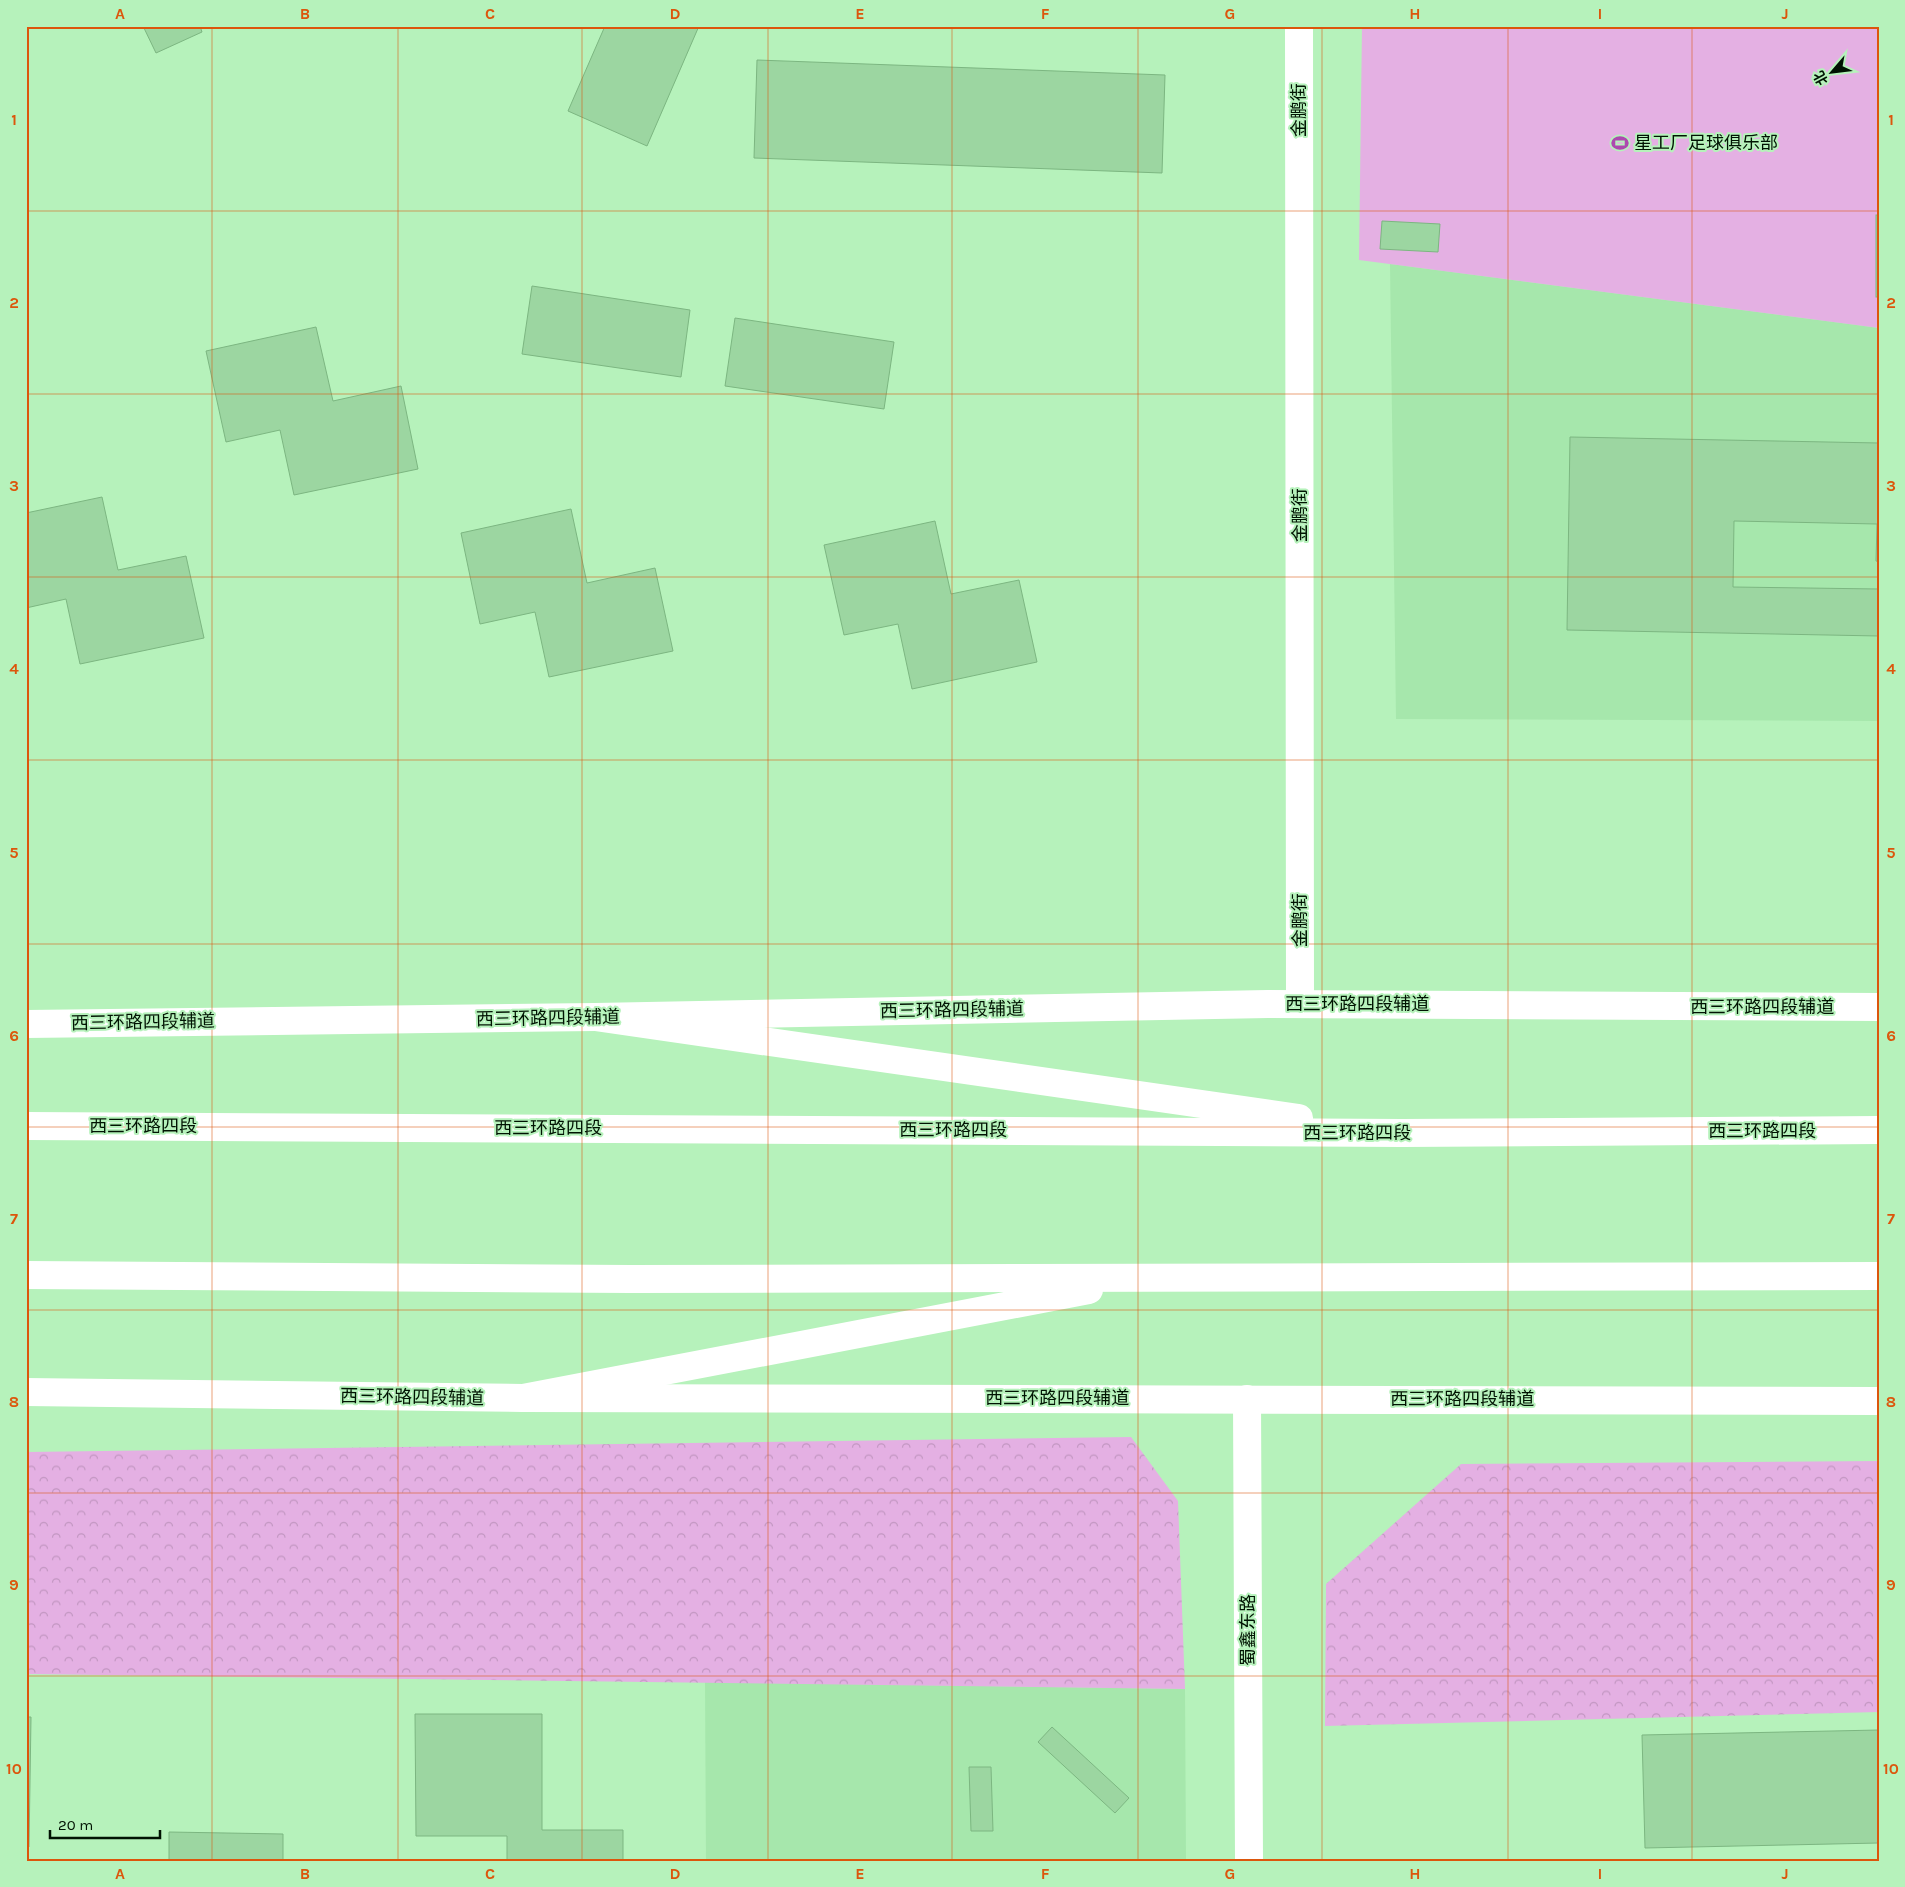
<svg xmlns="http://www.w3.org/2000/svg" width="1905" height="1887" viewBox="0 0 1905 1887" font-family="Karla,'Noto Sans SC',sans-serif">
  <style>
    .built { fill: #a6e7ac }
    .forest { fill: url(#forest-crowns) }
    .pitch { fill: #e4b0e3 }
    .building { fill: #9cd6a1; stroke: #7cb681 }
    .lines { fill: none; stroke-linecap: round; stroke-linejoin: round }
    .minor { stroke: #fff; stroke-width: 28 }
    .secondary { stroke: #fff; stroke-width: 28 }
    .trunk { stroke: #fff; stroke-width: 28 }
    .grid { fill: none; stroke: #dc560c; stroke-width: 1; stroke-opacity: 0.55 }
    .labels { text-anchor: middle; stroke-width: 4; stroke-linejoin: round; paint-order: stroke }
    .street-label { font-size: 18px; fill: #001302; stroke: #b6f2bb }
    .poi-label { font-size: 18px; fill: #001302; stroke: #b6f2bb; text-anchor: start }
    .neatline { fill: none; stroke: #dc560c; stroke-width: 2 }
    .grid-label { font-size: 16px; text-anchor: middle; font-weight: bold; fill: #dc560c }
  </style>
  <defs>
    <pattern id="forest-crowns" width="20" height="18" patternUnits="userSpaceOnUse" patternTransform="scale(1.25)"><rect width="20" height="18" fill="#e4b0e3"/><path d="M2 6a3 3 0 1 1 6 0M12 15a3 3 0 1 1 6 0" fill="none" stroke="#c296c1"/></pattern>
  </defs>
  <rect width="100%" height="100%" fill="#b6f2bb"/>
  <!-- built -->
  <g class="built">
    <path d="M1390 264 1879 328V721L1396 719Z"/>
    <path d="M705 1682 1185 1689 1186 1861H706Z"/>
  </g>
  <!-- forest -->
  <g class="forest">
    <path d="M1131 1437 1178 1501 1185 1689 26 1674V1452Z"/>
    <path d="M1879 1461V1712L1325 1726 1326 1584 1461 1464Z"/>
  </g>
  <!-- pitch -->
  <path class="pitch" d="M1362 26H1879V328L1359 260Z"/>
  <!-- building -->
  <g class="building">
    <path d="M143 26H200L202 32 156 53Z"/>
    <path d="M605 26H699L647 146 568 111Z"/>
    <path d="M757 60 1165 75 1162 173 754 158Z"/>
    <rect x="1876" y="215" width="3" height="82"/>
    <path d="M1382 221 1440 224 1438 252 1380 249Z"/>
    <path d="M532 286 690 310 681 377 522 354Z"/>
    <path d="M735 318 894 342 884 409 725 386Z"/>
    <path d="M316 327 333 401 401 386 418 469 294 495 280 430 226 442 206 351Z"/>
    <path d="M1570 437 1879 443V562L1876 561 1877 524 1734 521 1733 587 1879 589V636L1567 630Z"/>
    <path d="M102 497 118 570 186 556 204 638 80 664 66 599 26 608V513Z"/>
    <path d="M571 509 587 583 655 568 673 651 549 677 535 612 480 624 461 533Z"/>
    <path d="M935 521 951 594 1019 580 1037 662 912 689 898 624 844 635 824 545Z"/>
    <path d="M415 1714H542V1830H623V1861H507V1836H416Z"/>
    <path d="M26 1717H31L29 1847H26Z"/>
    <path d="M1052 1727 1129 1798 1115 1813 1038 1742Z"/>
    <path d="M1879 1730V1843L1645 1848 1642 1735Z"/>
    <path d="M969 1767H991L993 1831H971Z"/>
    <path d="M169 1832 283 1834V1861H169Z"/>
  </g>
  <g class="lines">
    <!-- minor -->
    <g class="minor">
      <path d="M1299 26 1300 1004"/>
      <path d="M1247 1399 1249 1861"/>
    </g>
    <!-- secondary -->
    <g class="secondary">
      <path d="M26 1024 595 1017 1268 1004 1879 1007"/>
      <path d="M26 1392 523 1398 1879 1401"/>
    </g>
    <!-- trunk -->
    <g class="trunk">
      <path d="M595 1017 1299 1118"/>
      <path d="M26 1126 1402 1133 1879 1130"/>
      <path d="M26 1275 631 1279 1879 1276"/>
      <path d="M523 1398 1089 1290"/>
    </g>
  </g>
  <!-- grid -->
  <path class="grid" d="M212 26V1861M398 26V1861M582 26V1861M768 26V1861M952 26V1861M1138 26V1861M1322 26V1861M1508 26V1861M1692 26V1861M26 211H1879M26 394H1879M26 577H1879M26 760H1879M26 944H1879M26 1127H1879M26 1310H1879M26 1493H1879M26 1676H1879"/>
  <!-- icons -->
  <defs>
    <g id="stadium-bare" transform="scale(1.35)"><path d="M0-5a6.5 5 0 1 0 0 10a6.5 5 0 1 0 0-10ZM-3.5-1.8h7v3.6h-7Z" fill="#ad49af" stroke="#b6f2bb" stroke-width="2.5" paint-order="stroke"/></g>
  </defs>
  <g fill-rule="evenodd">
    <use href="#stadium-bare" x="1620" y="143"/>
  </g>
  <g class="labels">
    <!-- street labels -->
    <g class="street-label">
      <text transform="translate(1299 110) rotate(-90)" y="6">金鹏街</text>
      <text transform="translate(1300 515) rotate(-90)" y="6">金鹏街</text>
      <text transform="translate(1300 920) rotate(-90)" y="6">金鹏街</text>
      <text x="1357" y="1010">西三环路四段辅道</text>
      <text x="1762" y="1013">西三环路四段辅道</text>
      <text transform="translate(952 1010) rotate(-1)" y="6">西三环路四段辅道</text>
      <text transform="translate(548 1018) rotate(-1)" y="6">西三环路四段辅道</text>
      <text transform="translate(143 1022) rotate(-1)" y="6">西三环路四段辅道</text>
      <text x="143" y="1132">西三环路四段</text>
      <text x="548" y="1134">西三环路四段</text>
      <text x="953" y="1136">西三环路四段</text>
      <text x="1762" y="1137">西三环路四段</text>
      <text x="1357" y="1139">西三环路四段</text>
      <text transform="translate(412 1397) rotate(1)" y="6">西三环路四段辅道</text>
      <text x="1057" y="1404">西三环路四段辅道</text>
      <text x="1462" y="1405">西三环路四段辅道</text>
      <text transform="translate(1248 1630) rotate(-90)" y="6">蜀鑫东路</text>
    </g>
    <!-- poi labels -->
    <g class="poi-label">
      <text x="1634" y="149">星工厂足球俱乐部</text>
    </g>
  </g>
  <!-- border -->
  <rect width="1905" height="1887" fill="none" stroke="#b6f2bb" stroke-width="55"/>
  <!-- north arrow -->
  <g transform="translate(1832 72) rotate(242)" stroke="#b6f2bb" stroke-width="4" paint-order="stroke">
  <path d="M0-4L9 19L0 12L-9 19Z" fill="#001302"/>
  <text y="-8" font-size="14" font-weight="bold" text-anchor="middle" fill="#001302">北</text>
  </g>
  <!-- scale -->
  <path d="M50 1830v8h110v-8" fill="none" stroke="#001302" stroke-width="2.5"/>
  <text x="58" y="1830" font-size="15" fill="#001302" stroke="#b6f2bb" stroke-width="4" paint-order="stroke">20 m</text>
  <rect x="28" y="28" width="1850" height="1832" class="neatline"/>
  <g class="grid-label">
    <text x="120" y="19">A</text>
    <text x="305" y="19">B</text>
    <text x="490" y="19">C</text>
    <text x="675" y="19">D</text>
    <text x="860" y="19">E</text>
    <text x="1045" y="19">F</text>
    <text x="1230" y="19">G</text>
    <text x="1415" y="19">H</text>
    <text x="1600" y="19">I</text>
    <text x="1785" y="19">J</text>
    <text x="14" y="125">1</text>
    <text x="1891" y="125">1</text>
    <text x="14" y="308">2</text>
    <text x="1891" y="308">2</text>
    <text x="14" y="491">3</text>
    <text x="1891" y="491">3</text>
    <text x="14" y="674">4</text>
    <text x="1891" y="674">4</text>
    <text x="14" y="858">5</text>
    <text x="1891" y="858">5</text>
    <text x="14" y="1041">6</text>
    <text x="1891" y="1041">6</text>
    <text x="14" y="1224">7</text>
    <text x="1891" y="1224">7</text>
    <text x="14" y="1407">8</text>
    <text x="1891" y="1407">8</text>
    <text x="14" y="1590">9</text>
    <text x="1891" y="1590">9</text>
    <text x="14" y="1774">10</text>
    <text x="1891" y="1774">10</text>
    <text x="120" y="1879">A</text>
    <text x="305" y="1879">B</text>
    <text x="490" y="1879">C</text>
    <text x="675" y="1879">D</text>
    <text x="860" y="1879">E</text>
    <text x="1045" y="1879">F</text>
    <text x="1230" y="1879">G</text>
    <text x="1415" y="1879">H</text>
    <text x="1600" y="1879">I</text>
    <text x="1785" y="1879">J</text>
  </g>
</svg>
